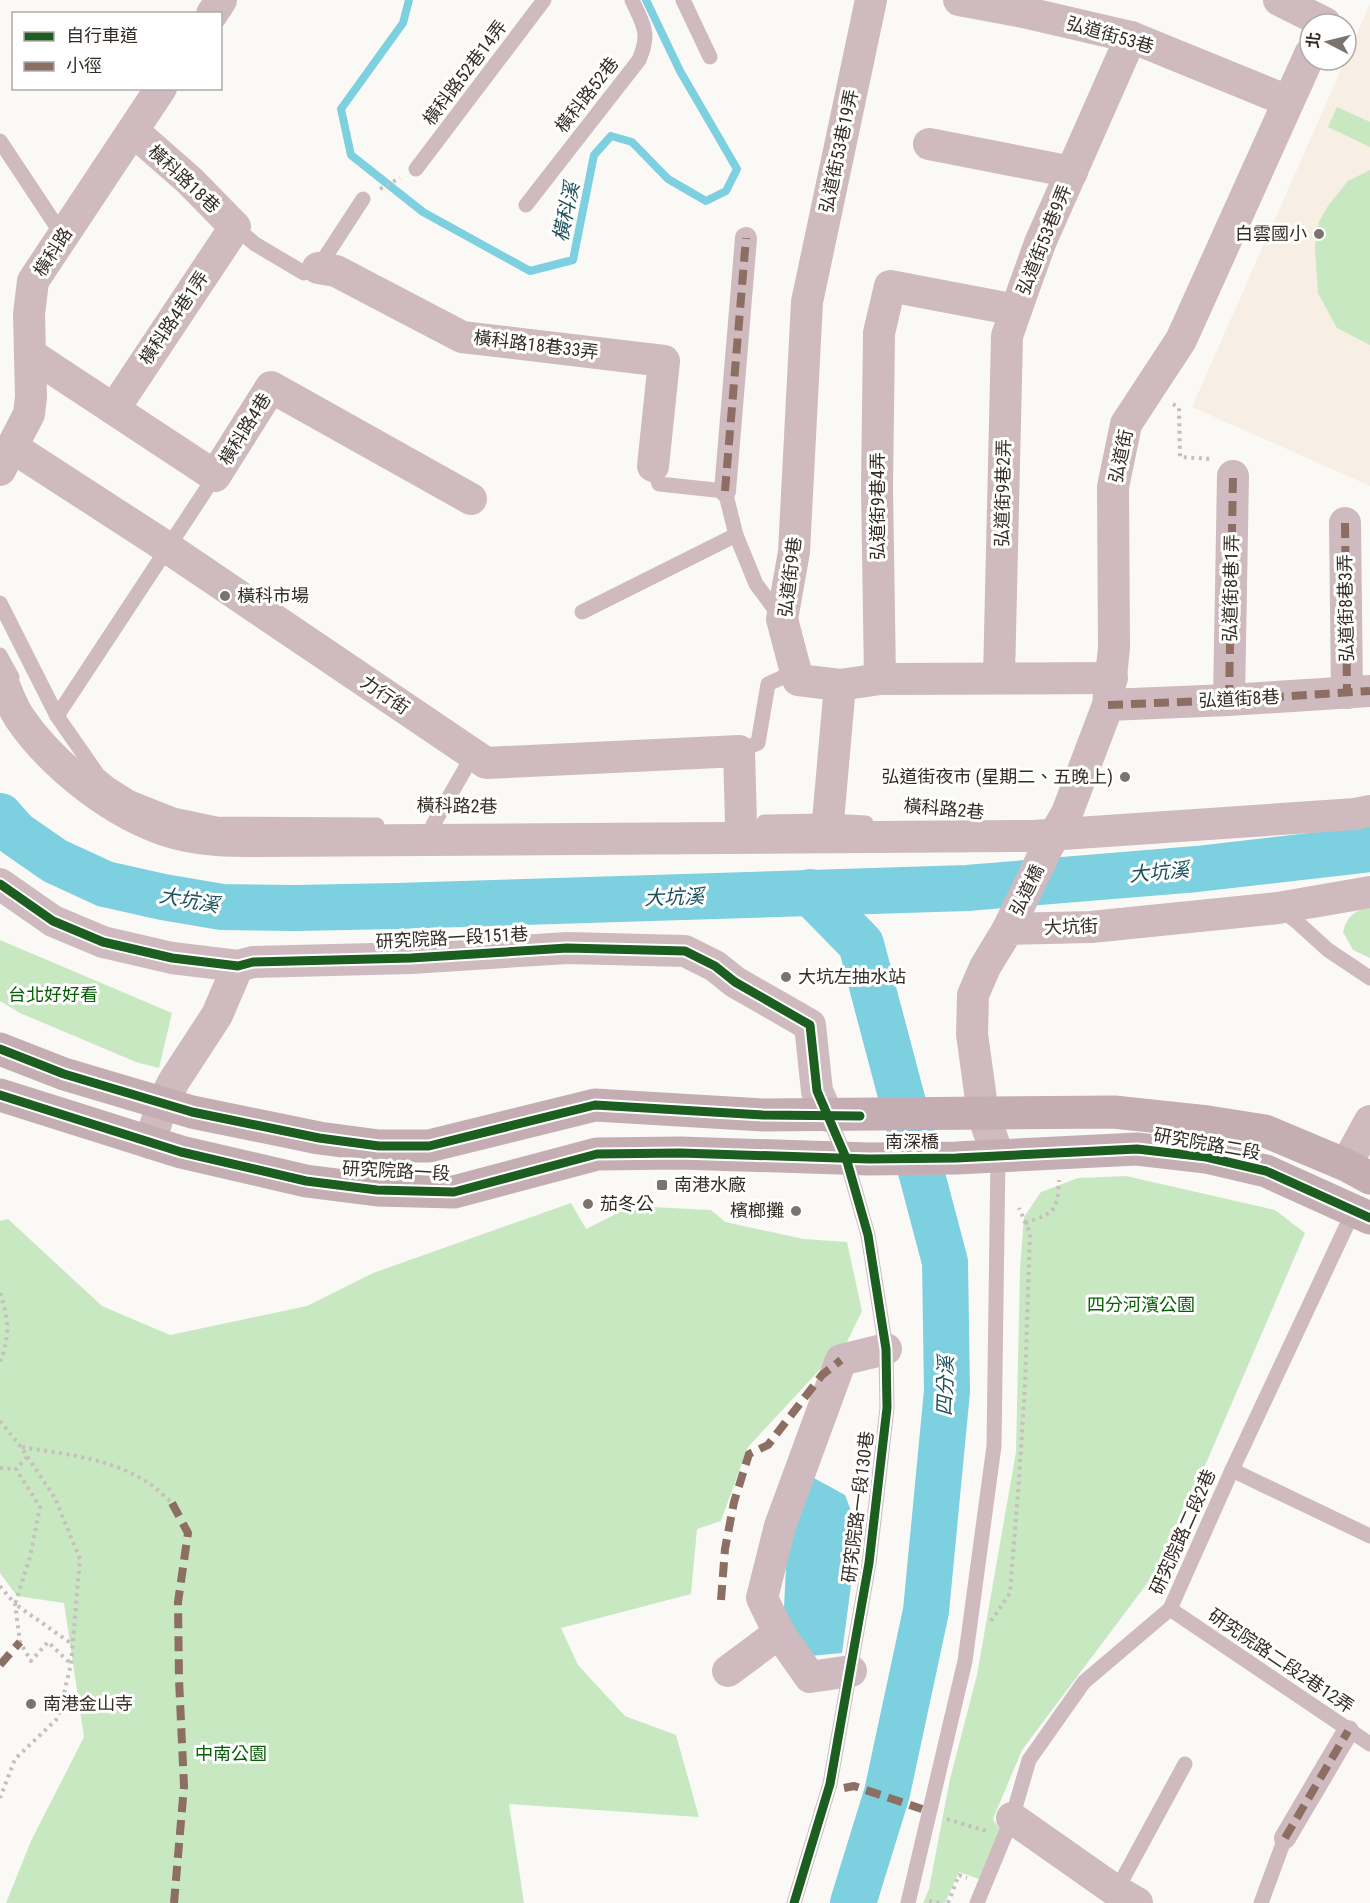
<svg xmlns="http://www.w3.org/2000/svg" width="1370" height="1903" viewBox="0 0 1370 1903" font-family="'Roboto Condensed','Noto Sans TC',sans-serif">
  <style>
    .built { fill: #f7eee4 }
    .green { fill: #c8e8c2 }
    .water { fill: #7cd0df }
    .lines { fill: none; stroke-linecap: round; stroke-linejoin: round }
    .stream { stroke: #7cd0df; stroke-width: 8 }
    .river { stroke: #7cd0df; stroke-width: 46 }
    .path { stroke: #c9bebe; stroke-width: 4; stroke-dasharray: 3 4.5; stroke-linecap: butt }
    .service { stroke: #cfbbbf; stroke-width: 15 }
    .pedestrian { stroke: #cfbbbf; stroke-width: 22 }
    .minor { stroke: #cfbbbf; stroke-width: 32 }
    .tertiary { stroke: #cfbbbf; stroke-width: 33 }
    .secondary { stroke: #c5aeb3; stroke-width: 33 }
    .quiet { stroke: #8d6e63; stroke-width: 8; stroke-dasharray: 15 8; stroke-linecap: butt }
    .cycleway-casing { stroke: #fff; stroke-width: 13 }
    .cycleway { stroke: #1b5e20; stroke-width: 9 }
    .poi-dot { fill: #7a746e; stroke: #fff; stroke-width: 2 }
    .labels { text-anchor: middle; stroke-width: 6; stroke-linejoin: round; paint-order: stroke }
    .street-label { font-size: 18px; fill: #342d25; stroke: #fff }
    .poi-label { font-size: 18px; fill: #342d25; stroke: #fff; text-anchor: start }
    .park-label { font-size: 18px; fill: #075f03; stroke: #fff }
    .water-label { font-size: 20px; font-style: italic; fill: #1d515a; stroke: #fff }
  </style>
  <rect width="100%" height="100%" fill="#fbf9f6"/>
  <!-- built -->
  <path class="built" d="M1370 4V486L1192 407Z"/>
  <!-- green -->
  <g class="green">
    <path d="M1337 107 1370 122V147L1328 127Z"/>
    <path d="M1370 170V345L1337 328 1318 293 1315 247 1319 222 1328 206 1348 181Z"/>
    <path d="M1370 907V958L1353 950 1343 932C1347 916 1354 911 1370 907Z"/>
    <path d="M0 940 172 1013 159 1068 136 1062 20 1013 0 1001Z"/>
    <path d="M1126 1176 1275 1210 1305 1233 1164 1561 1022 1750 993 1819 1002 1833 984 1881 959 1872 945 1903H923L929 1889 950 1779 977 1675 1016 1452 1020 1269 1024 1217 1041 1192 1078 1178Z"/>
    <path d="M571 1203 586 1229 632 1206 711 1210 725 1222 804 1239 847 1242 862 1311 844 1348 824 1365 748 1447 721 1521 697 1529 691 1594 561 1628 578 1665 625 1716 676 1735 699 1817 509 1804 524 1903H6L31 1841 84 1737 64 1603 17 1596 0 1573V1221L8 1219 102 1306 170 1335 307 1306 373 1273Z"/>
  </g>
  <!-- water -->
  <path class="water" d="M812 1477 845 1495 853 1516 847 1546 856 1548 842 1653 810 1656 797 1638 784 1608 786 1567 799 1506Z"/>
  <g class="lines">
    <!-- stream -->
    <path class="stream" d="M409 0 403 23 341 109 351 155 423 212 530 271 573 260 594 155 611 136 632 142 668 179 706 201 726 191 737 169 680 71 646 0"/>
    <!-- river -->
    <g class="river">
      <path d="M0 816 16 834 55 861 105 884 163 897 222 907 296 908 396 906 967 888 1197 869 1370 849"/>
      <path d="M810 892 861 944 945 1262 947 1391 926 1611 887 1793 853 1903"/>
    </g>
    <!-- path -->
    <g class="path">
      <path d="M380 189 400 178"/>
      <path d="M1173 404 1179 408 1180 457 1212 459"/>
      <path d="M1025 1223C1055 1212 1057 1213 1059 1180"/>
      <path d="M0 1293C9 1318 10 1338 0 1362"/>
      <path d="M0 1421 21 1447 55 1498 80 1559 71 1664 58 1718 15 1759 0 1798"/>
      <path d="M22 1447C64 1454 110 1458 147 1482 156 1487 164 1496 172 1503"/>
      <path d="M27 1457 16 1469 40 1507 30 1557 15 1604 72 1644"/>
      <path d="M0 1468 16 1469"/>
      <path d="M0 1586 15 1604 20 1642 31 1661 48 1642 71 1664"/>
      <path d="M991 1621 1010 1593 1019 1480 1025 1384 1030 1233 1019 1208"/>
      <path d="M947 1819 986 1831"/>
      <path d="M929 1901 940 1903"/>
      <path d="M948 1903 959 1875 967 1878"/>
    </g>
    <!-- service -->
    <g class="service">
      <path d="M683 0 710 57"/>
      <path d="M0 141 63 236"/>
      <path d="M416 169 544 0"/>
      <path d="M526 205 639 60C651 32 643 25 632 0"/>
      <path d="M235 227 255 244 304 273 318 268 363 199"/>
      <path d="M653 466 659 484 725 491 736 535 756 584 782 619"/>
      <path d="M0 603 57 716 98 775 109 784 131 798 174 815 217 824 377 825"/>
      <path d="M582 612 736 535"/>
      <path d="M0 655 12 677"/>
      <path d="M57 716 215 476"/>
      <path d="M739 751 758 743 768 684 796 671"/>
      <path d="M764 822 828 821 866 823"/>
      <path d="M433 825 473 755"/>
      <path d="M1280 909 1296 921 1328 950 1370 978"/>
      <path d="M1232 1470 1370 1536"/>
      <path d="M1170 1609 1370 1744"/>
      <path d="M1115 1893 1185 1764"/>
      <path d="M794 1903 830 1784 869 1563 887 1408 886 1349 868 1235 846 1158 828 1116"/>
      <path d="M908 1903 965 1661 994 1446 998 1156"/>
      <path d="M977 1903 1012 1818 1029 1760 1084 1682 1170 1609 1232 1470 1354 1210"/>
      <path d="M1261 1903 1285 1838"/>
    </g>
    <!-- pedestrian -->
    <g class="pedestrian">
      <path d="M725 491 746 238"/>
      <path d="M1285 1838 1348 1731"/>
    </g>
    <!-- minor -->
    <g class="minor">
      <path d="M871 0 807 302 794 552 782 619 798 680 840 685 880 679 1112 678"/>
      <path d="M959 0 1023 12 1131 37 1288 101"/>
      <path d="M1279 0 1325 23"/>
      <path d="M212 14 221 0"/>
      <path d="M929 144 1072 172"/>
      <path d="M318 268 336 271 462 337 664 361 653 466"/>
      <path d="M30 354 215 476 271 387 471 499"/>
      <path d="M114 409 235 227 190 181 133 131"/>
      <path d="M12 447 168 548 486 763 739 751 741 823"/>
      <path d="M0 470 29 414 31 397 29 314 33 281 161 88"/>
      <path d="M1345 523 1347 693"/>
      <path d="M0 675C6 689 11 705 19 717 53 767 116 816 174 833 202 841 232 841 261 841L1033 836 1355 814 1370 811"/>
      <path d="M999 677 1007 336 1016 310"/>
      <path d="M880 679 877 487 879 333 890 286 1016 310 1040 243 1131 37"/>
      <path d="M1229 700 1233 476"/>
      <path d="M1108 705 1229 700 1370 691"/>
      <path d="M828 821 840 685"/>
      <path d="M0 884 53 921 103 942 172 958 238 966 253 962 411 958 567 948 685 951 715 966 735 982 810 1025 817 1091 828 1116"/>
      <path d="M1008 929 1048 846 1067 813 1108 705 1114 648 1113 487 1126 424 1181 340 1310 54"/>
      <path d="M983 1114 972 1034 973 995 985 967 1008 929 1091 927 1278 908 1370 892"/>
      <path d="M150 1143 162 1104 174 1081 217 1015 238 966"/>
      <path d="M1346 1165 1370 1121"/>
      <path d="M779 1633 762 1598 780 1526 841 1360 886 1349"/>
      <path d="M728 1671 779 1633 810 1677 851 1671"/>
      <path d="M1012 1818 1116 1891 1137 1903"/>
    </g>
    <!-- tertiary -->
    <path class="tertiary" d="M983 1114 998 1156"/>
    <!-- secondary -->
    <g class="secondary">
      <path d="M0 1049 64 1074 192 1112 319 1138 379 1146H429L595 1105 763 1115 1114 1112 1208 1122 1265 1131 1346 1165 1370 1178"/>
      <path d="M0 1095 181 1152 306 1181 377 1190 454 1192 597 1154 680 1153 869 1159 956 1158 1137 1149 1206 1157 1266 1171 1370 1218"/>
    </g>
    <!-- quiet -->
    <g class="quiet">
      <path d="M725 491 746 238"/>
      <path d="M1345 523 1347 693"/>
      <path d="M1229 700 1233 476"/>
      <path d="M1108 705 1229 700 1370 691"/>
      <path d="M172 1503 188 1533 178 1602 179 1679 184 1786 174 1903"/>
      <path d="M721 1600 725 1549 734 1502 749 1454 768 1445 822 1375 841 1360"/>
      <path d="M0 1665 20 1642"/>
      <path d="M844 1788 854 1786 922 1809"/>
      <path d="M1285 1838 1348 1731"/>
    </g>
    <!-- cycleway casing -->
    <g class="cycleway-casing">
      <g id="cycleway">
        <path d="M0 884 53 921 103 942 172 958 238 966 253 962 411 958 567 948 685 951 715 966 735 982 810 1025 817 1091 846 1158 868 1235 886 1349 887 1408 869 1563 830 1784 794 1903"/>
        <path d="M0 1049 64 1074 192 1112 319 1138 379 1146H429L595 1105 763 1115 860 1116"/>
        <path d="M0 1095 181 1152 306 1181 377 1190 454 1192 597 1154 680 1153 869 1159 956 1158 1137 1149 1206 1157 1266 1171 1370 1218"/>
      </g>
    </g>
    <!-- cycleway -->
    <use href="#cycleway" class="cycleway"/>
  </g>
  <!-- markers -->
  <g class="poi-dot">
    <circle cx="1319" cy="234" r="6"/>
    <circle cx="225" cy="596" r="6"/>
    <circle cx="1125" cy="777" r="6"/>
    <circle cx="786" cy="977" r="6"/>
    <rect x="656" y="1179" width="12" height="12" rx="3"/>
    <circle cx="588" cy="1204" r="6"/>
    <circle cx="796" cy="1211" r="6"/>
    <circle cx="31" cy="1704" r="6"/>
  </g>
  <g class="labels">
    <!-- street labels -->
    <g class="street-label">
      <text transform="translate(1110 35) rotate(16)" y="6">弘道街53巷</text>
      <text transform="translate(465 73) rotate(-53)" y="6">橫科路52巷14弄</text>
      <text transform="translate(587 95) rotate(-52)" y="6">橫科路52巷</text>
      <text transform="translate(839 151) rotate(-78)" y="6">弘道街53巷19弄</text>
      <text transform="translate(184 179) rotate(43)" y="6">橫科路18巷</text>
      <text transform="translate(1044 240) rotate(-68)" y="6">弘道街53巷9弄</text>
      <text transform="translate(53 252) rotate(-57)" y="6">橫科路</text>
      <text transform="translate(174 318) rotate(-56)" y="6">橫科路4巷1弄</text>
      <text transform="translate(536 345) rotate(7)" y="6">橫科路18巷33弄</text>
      <text transform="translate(245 429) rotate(-58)" y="6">橫科路4巷</text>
      <text transform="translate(1121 456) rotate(-78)" y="6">弘道街</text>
      <text transform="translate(1003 493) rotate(-89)" y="6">弘道街9巷2弄</text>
      <text transform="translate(878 506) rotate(-90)" y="6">弘道街9巷4弄</text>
      <text transform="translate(790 577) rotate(-83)" y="6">弘道街9巷</text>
      <text transform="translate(1231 588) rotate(-89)" y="6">弘道街8巷1弄</text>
      <text transform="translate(1346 608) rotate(-91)" y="6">弘道街8巷3弄</text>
      <text transform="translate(385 695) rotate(34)" y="6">力行街</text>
      <text transform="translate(1239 699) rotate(-3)" y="6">弘道街8巷</text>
      <text transform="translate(457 806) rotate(1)" y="6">橫科路2巷</text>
      <text transform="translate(944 809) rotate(5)" y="6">橫科路2巷</text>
      <text transform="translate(1027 890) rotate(-64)" y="6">弘道橋</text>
      <text transform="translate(1071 927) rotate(-2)" y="6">大坑街</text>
      <text transform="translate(452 938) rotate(-3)" y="6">研究院路一段151巷</text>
      <text x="912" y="1148">南深橋</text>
      <text transform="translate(1207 1144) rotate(10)" y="6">研究院路二段</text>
      <text transform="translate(396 1171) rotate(3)" y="6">研究院路一段</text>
      <text transform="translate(858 1507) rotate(-83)" y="6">研究院路一段130巷</text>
      <text transform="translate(1183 1532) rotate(-66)" y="6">研究院路二段2巷</text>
      <text transform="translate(1281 1661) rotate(34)" y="6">研究院路二段2巷12弄</text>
    </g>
    <!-- poi labels -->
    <g class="poi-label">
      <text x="1307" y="240" text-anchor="end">白雲國小</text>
      <text x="237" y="602">橫科市場</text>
      <text x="1113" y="783" text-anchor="end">弘道街夜市 (星期二、五晚上)</text>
      <text x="798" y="983">大坑左抽水站</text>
      <text x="674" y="1191">南港水廠</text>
      <text x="600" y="1210">茄冬公</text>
      <text x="784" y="1217" text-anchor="end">檳榔攤</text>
      <text x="43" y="1710">南港金山寺</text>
    </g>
    <!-- park labels -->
    <g class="park-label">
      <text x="53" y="1001">台北好好看</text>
      <text x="1141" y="1311">四分河濱公園</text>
      <text x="231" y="1760">中南公園</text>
    </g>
    <!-- water labels -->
    <g class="water-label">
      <text transform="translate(566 212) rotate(-78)" y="7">橫科溪</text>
      <text transform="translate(1159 872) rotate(-5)" y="7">大坑溪</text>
      <text transform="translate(674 897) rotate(-2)" y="7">大坑溪</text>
      <text transform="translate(189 900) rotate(10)" y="7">大坑溪</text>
      <text transform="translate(945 1386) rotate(-88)" y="7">四分溪</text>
    </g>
  </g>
  <!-- legend -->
  <rect x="12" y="12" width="210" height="78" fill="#ffffff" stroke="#aeaba8" stroke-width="1.5"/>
  <rect x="24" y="32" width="30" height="9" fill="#1b5e20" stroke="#aeaba8" stroke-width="1.5"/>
  <text x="66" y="42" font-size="18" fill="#342d25">自行車道</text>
  <rect x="24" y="62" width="30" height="9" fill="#8d6e63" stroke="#aeaba8" stroke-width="1.5"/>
  <text x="66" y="72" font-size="18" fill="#342d25">小徑</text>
  <!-- north arrow -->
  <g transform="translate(1328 42) rotate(277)"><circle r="28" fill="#ffffff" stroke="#aeaba8" stroke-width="1.5"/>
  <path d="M0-4.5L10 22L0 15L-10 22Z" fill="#7a746e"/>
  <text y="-9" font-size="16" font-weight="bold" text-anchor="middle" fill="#342d25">北</text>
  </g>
</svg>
